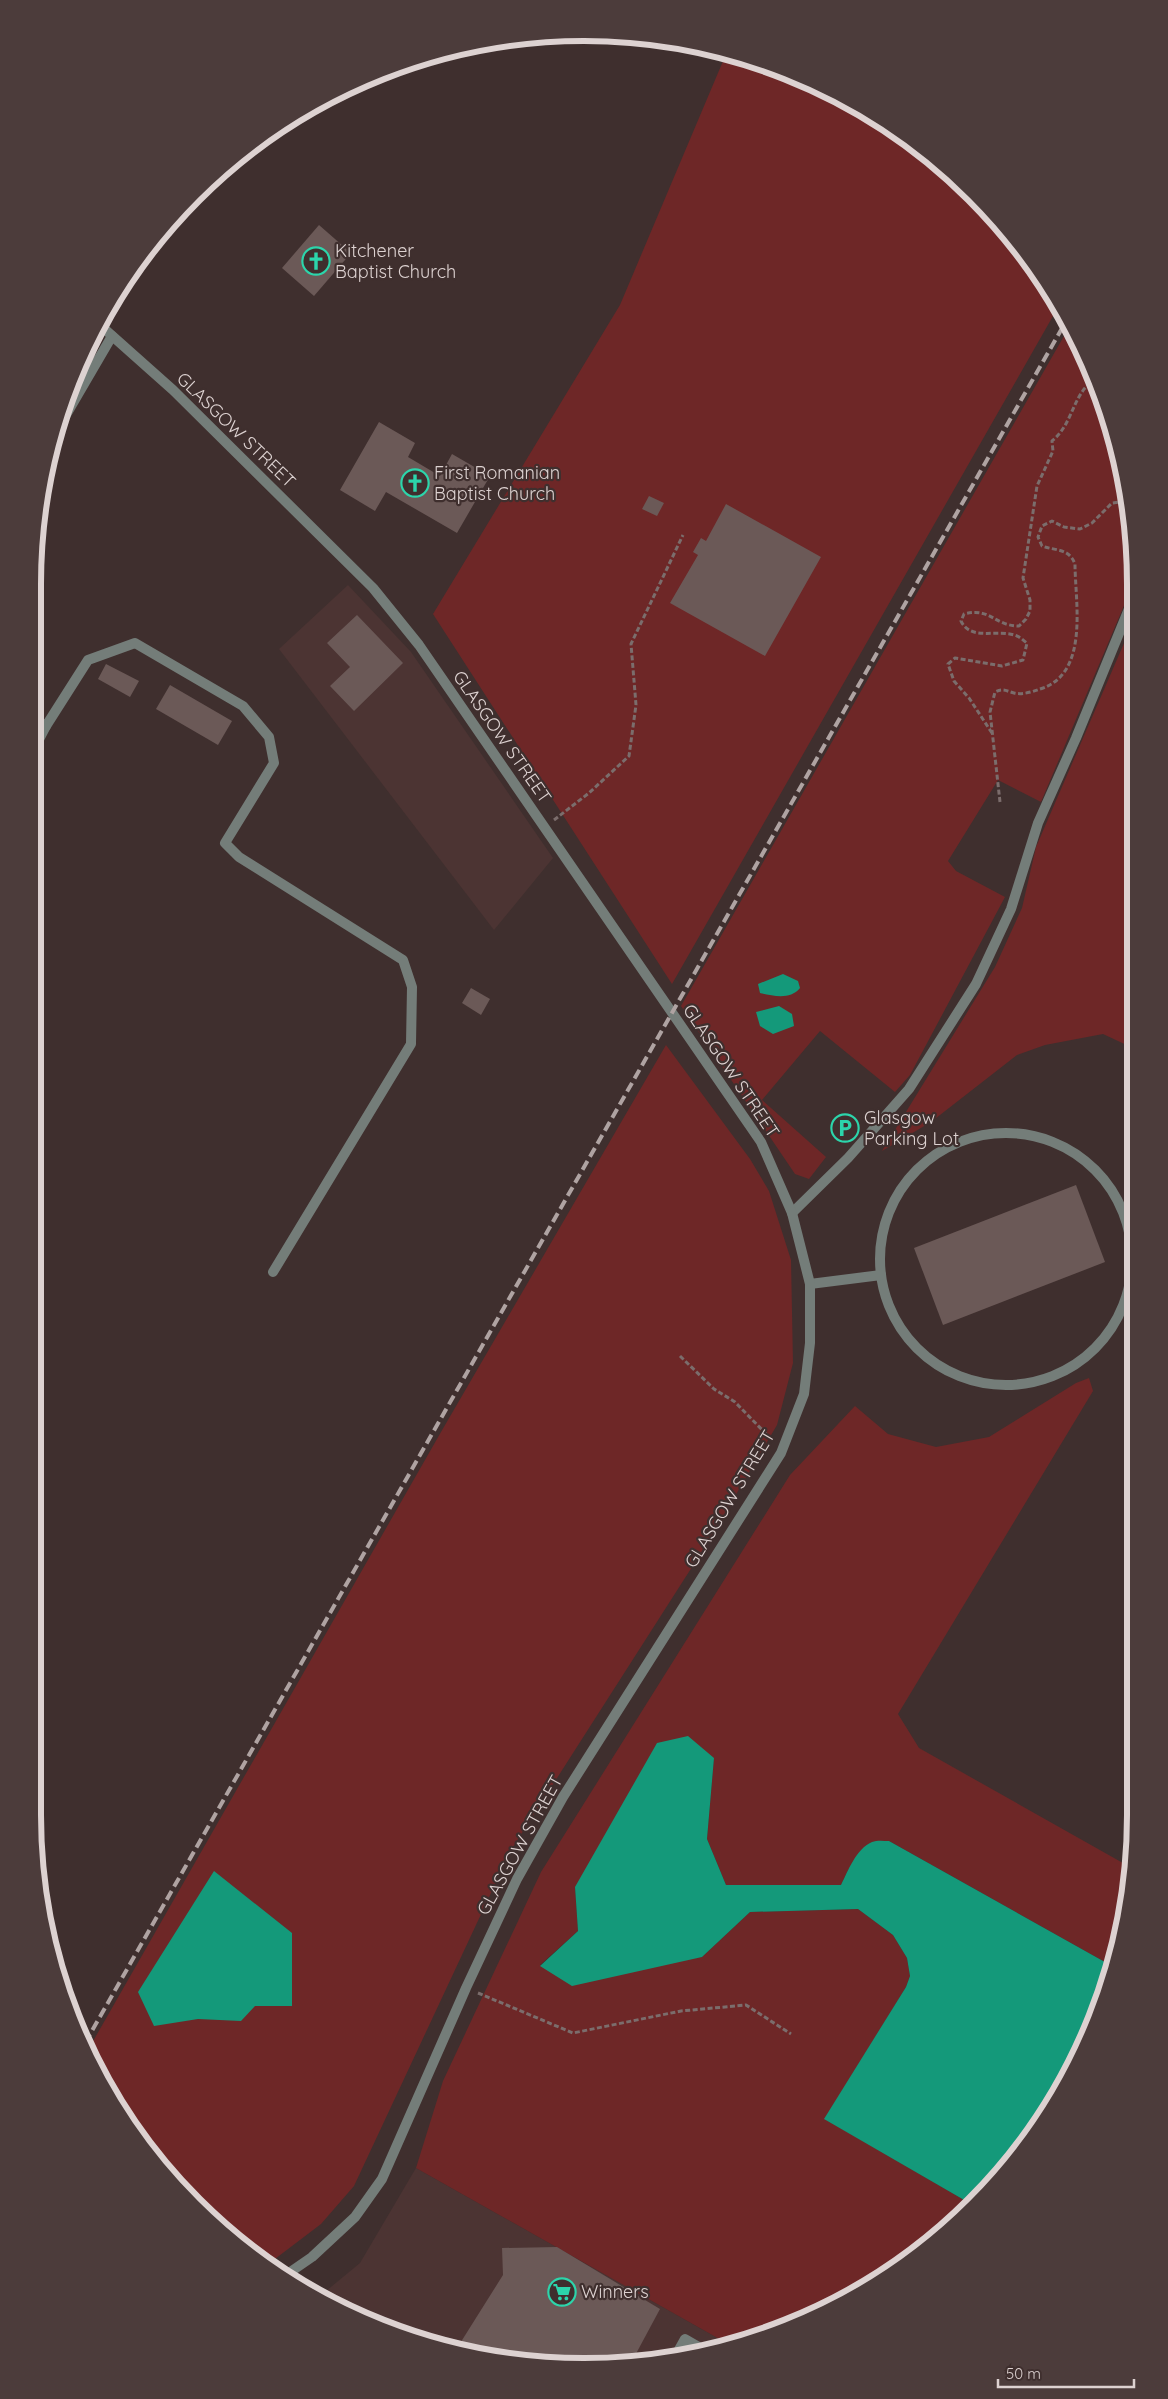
<svg xmlns="http://www.w3.org/2000/svg" width="1168" height="2399" viewBox="0 0 1168 2399" font-family="Quicksand,sans-serif">
  <style>
    .built { fill: #4c3433 }
    .green { fill: #6e2727 }
    .water { fill: #14997a }
    .building { fill: #6b5957 }
    .lines { fill: none; stroke-linecap: round; stroke-linejoin: round }
    .path { stroke: #7b6d6c; stroke-width: 3; stroke-dasharray: 5 2.5; stroke-linecap: butt }
    .lane { stroke: #747d79; stroke-width: 10 }
    .street { stroke: #747d79; stroke-width: 10 }
    .rail { stroke: #afa3a2; stroke-width: 4; stroke-dasharray: 10 5; stroke-linecap: butt }
    .labels { text-anchor: middle; stroke-width: 4.5; stroke-linejoin: round; paint-order: stroke }
    .poi-label { font-size: 18px; fill: #ddd2d1; stroke: #3f2f2e; text-anchor: start }
    .street-label { font-size: 18px; fill: #ddd2d1; stroke: #3f2f2e }
    .rim { fill: none; stroke: #ddd2d1; stroke-width: 6 }
  </style>
  <rect width="100%" height="100%" fill="#3f2f2e"/>
  <!-- built -->
  <g class="built">
    <path d="M348 585 411 652 553 858 494 930 279 649Z"/>
    <path d="M416 2168 730 2345 656 2362 548 2365 476 2356 373 2324 320 2296 360 2263Z"/>
  </g>
  <!-- green -->
  <g class="green">
    <path d="M726 54 795 75 920 146 1021 248 1057 309 672 984 433 614 620 305Z"/>
    <path d="M1068 329 1093 373 1131 512V589L1041 802 998 780 948 861 956 871 1005 897 910 1075 895 1092 820 1031 762 1100 826 1157 809 1179 795 1174 681 1006Z"/>
    <path d="M1131 627 1133 1048 1103 1034 1045 1045 1017 1055 931 1122 882 1151 995 967 1022 908 1036 847Z"/>
    <path d="M666 1045 750 1159 769 1191 791 1260 793 1363 777 1425 708 1542 511 1850 354 2186 321 2224 267 2265 220 2229 147 2151 106 2090 88 2050 441 1432Z"/>
    <path d="M1089 1378 1093 1391 898 1714 919 1748 1130 1867 1125 1923 1112 1966 889 1841 848 1870 841 1885H726L707 1839 714 1758 575 1887 578 1931 540 1965 702 1957 750 1912 858 1909 893 1935 907 1958 910 1976 906 1987 825 2119 971 2204 920 2253 828 2309 761 2337 730 2345 416 2168 443 2081 541 1872 790 1475 855 1406 888 1434 936 1447 989 1437 1076 1383Z"/>
  </g>
  <!-- water -->
  <g class="water">
    <path d="M783 974 798 981 800 988C790 1000 774 996 760 993L758 984Z"/>
    <path d="M779 1006 792 1014 794 1026 773 1034 760 1026 756 1012Z"/>
    <path d="M688 1736 714 1758 707 1839 726 1885H841C848 1871 856 1849 872 1842 877 1840 884 1841 889 1841L1112 1966 1093 2026 1043 2121 998 2179 971 2204 824 2119 906 1987 910 1976 907 1958 893 1935 858 1909 750 1912 702 1957 572 1986 540 1966 578 1931 575 1887 657 1743Z"/>
    <path d="M214 1871 292 1933V2006H255L241 2021 198 2019 154 2026 138 1992Z"/>
  </g>
  <!-- building -->
  <g class="building">
    <path d="M319 225 351 253 314 296 282 268Z"/>
    <path d="M379 422 415 443 408 457 440 476 452 454 490 476 457 533 386 492 375 511 340 490Z"/>
    <path d="M649 496 664 503 657 516 642 509Z"/>
    <path d="M726 504 821 557 765 656 670 603 698 555 693 552 701 538 706 541Z"/>
    <path d="M357 615 403 663 354 711 330 686 350 667 327 643Z"/>
    <path d="M106 664 139 681 130 697 98 679Z"/>
    <path d="M170 685 232 721 218 745 156 709Z"/>
    <path d="M471 988 490 999 481 1015 462 1003Z"/>
    <path d="M1076 1185 1105 1262 943 1325 914 1248Z"/>
    <path d="M557 2247 660 2309 631 2363 548 2365 483 2357 459 2345 503 2275 502 2248Z"/>
  </g>
  <g class="lines">
    <!-- path -->
    <g class="path">
      <path d="M992 733 969 698 954 681 948 664 955 658 1002 666 1023 660 1027 643C1024 641 1020 637 1017 636 998 628 971 642 961 621L964 614C991 607 994 626 1019 626L1026 619 1030 611V600L1023 578 1037 486 1053 451 1052 441C1074 423 1072 394 1095 379"/>
      <path d="M1000 802 990 712 995 692C1003 688 1006 691 1014 693 1022 695 1032 692 1040 689 1090 674 1075 602 1075 564 1069 548 1056 551 1042 546L1038 537 1042 526 1052 521 1064 527 1080 529 1092 523 1112 503 1128 501"/>
      <path d="M554 820 589 793 629 756 636 705 631 644 683 535"/>
      <path d="M680 1356 714 1389 735 1402 772 1440"/>
      <path d="M478 1993 573 2033 681 2011 746 2005 791 2034"/>
    </g>
    <!-- lane -->
    <g class="lane">
      <path d="M56 432 112 336"/>
      <path d="M46 726 88 660 135 643 243 706 269 737 274 763 225 843 239 857 403 960 412 987 411 1044 273 1272"/>
      <path d="M33 751 46 726 33 718"/>
      <circle cx="1006" cy="1259" r="126"/>
      <path d="M792 1213 848 1158 909 1089 976 984 1011 909 1038 823 1076 738 1131 604"/>
      <path d="M810 1284 881 1275"/>
      <path d="M675 2357 685 2339 704 2350"/>
    </g>
    <!-- street -->
    <path class="street" d="M100 325 173 390 373 588 419 645 761 1142 792 1213 810 1284V1343L804 1394 781 1453 563 1797 517 1879 466 1988 382 2179 355 2217 312 2257 283 2277"/>
    <!-- rail -->
    <path class="rail" d="M85 2043 1065 323"/>
  </g>
  <!-- icons -->
  <defs>
    <g id="church-ring" transform="scale(1.4375)"><circle r="9.5" fill="#3f2f2e" stroke="#2cd5ab" stroke-width="1.5"/><path d="M-1.2-6h2.4v3.5h3.3v2.4h-3.3V6h-2.4V-.1h-3.3v-2.4h3.3Z" fill="#2cd5ab"/></g>
    <g id="parking-ring" transform="scale(1.4375)"><circle r="9.5" fill="#3f2f2e" stroke="#2cd5ab" stroke-width="1.5"/><path d="M-3.5-5.5H1a3.5 3.5 0 0 1 0 7H-1V5.5H-3.5ZM-1-3.4V-.6H.8a1.4 1.4 0 0 0 0-2.8Z" fill="#2cd5ab"/></g>
    <g id="supermarket-ring" transform="scale(1.4375)"><circle r="9.5" fill="#3f2f2e" stroke="#2cd5ab" stroke-width="1.5"/><path d="M-6-5.5h2.5l.6 2H6L4.5 2H-2.5L-4.4-4H-6ZM-1.5 3.2a1.3 1.3 0 1 0 .1 0ZM3 3.2a1.3 1.3 0 1 0 .1 0Z" fill="#2cd5ab"/></g>
  </defs>
  <g fill-rule="evenodd">
    <use href="#church-ring" x="316" y="261"/>
    <use href="#church-ring" x="415" y="483"/>
    <use href="#parking-ring" x="845" y="1128"/>
    <use href="#supermarket-ring" x="562" y="2292"/>
  </g>
  <g class="labels">
    <!-- poi labels -->
    <g class="poi-label">
      <text x="335" y="257">Kitchener<tspan x="335" dy="21">Baptist Church</tspan></text>
      <text x="434" y="479">First Romanian<tspan x="434" dy="21">Baptist Church</tspan></text>
      <text x="864" y="1124">Glasgow<tspan x="864" dy="21">Parking Lot</tspan></text>
      <text x="581" y="2298">Winners</text>
    </g>
    <!-- street labels -->
    <g class="street-label">
      <text transform="translate(236 430) rotate(44)" y="6">GLASGOW STREET</text>
      <text transform="translate(502 737) rotate(55)" y="6">GLASGOW STREET</text>
      <text transform="translate(731 1071) rotate(56)" y="6">GLASGOW STREET</text>
      <text transform="translate(730 1499) rotate(-59)" y="6">GLASGOW STREET</text>
      <text transform="translate(520 1845) rotate(-61)" y="6">GLASGOW STREET</text>
    </g>
  </g>
  <!-- crop -->
  <path d="M0 0H1168V2399H0ZM584 41H584A543 543 0 0 1 1127 584V1815A543 543 0 0 1 584 2358H584A543 543 0 0 1 41 1815V584A543 543 0 0 1 584 41Z" fill="#4c3c3b" fill-rule="evenodd"/>
  <path class="rim" d="M584 41H584A543 543 0 0 1 1127 584V1815A543 543 0 0 1 584 2358H584A543 543 0 0 1 41 1815V584A543 543 0 0 1 584 41Z"/>
  <!-- scale -->
  <path d="M998 2379v8h136v-8" fill="none" stroke="#ddd2d1" stroke-width="2.5"/>
  <text x="1006" y="2379" font-size="15" fill="#ddd2d1" stroke="#3f2f2e" stroke-width="4" paint-order="stroke">50 m</text>
</svg>
